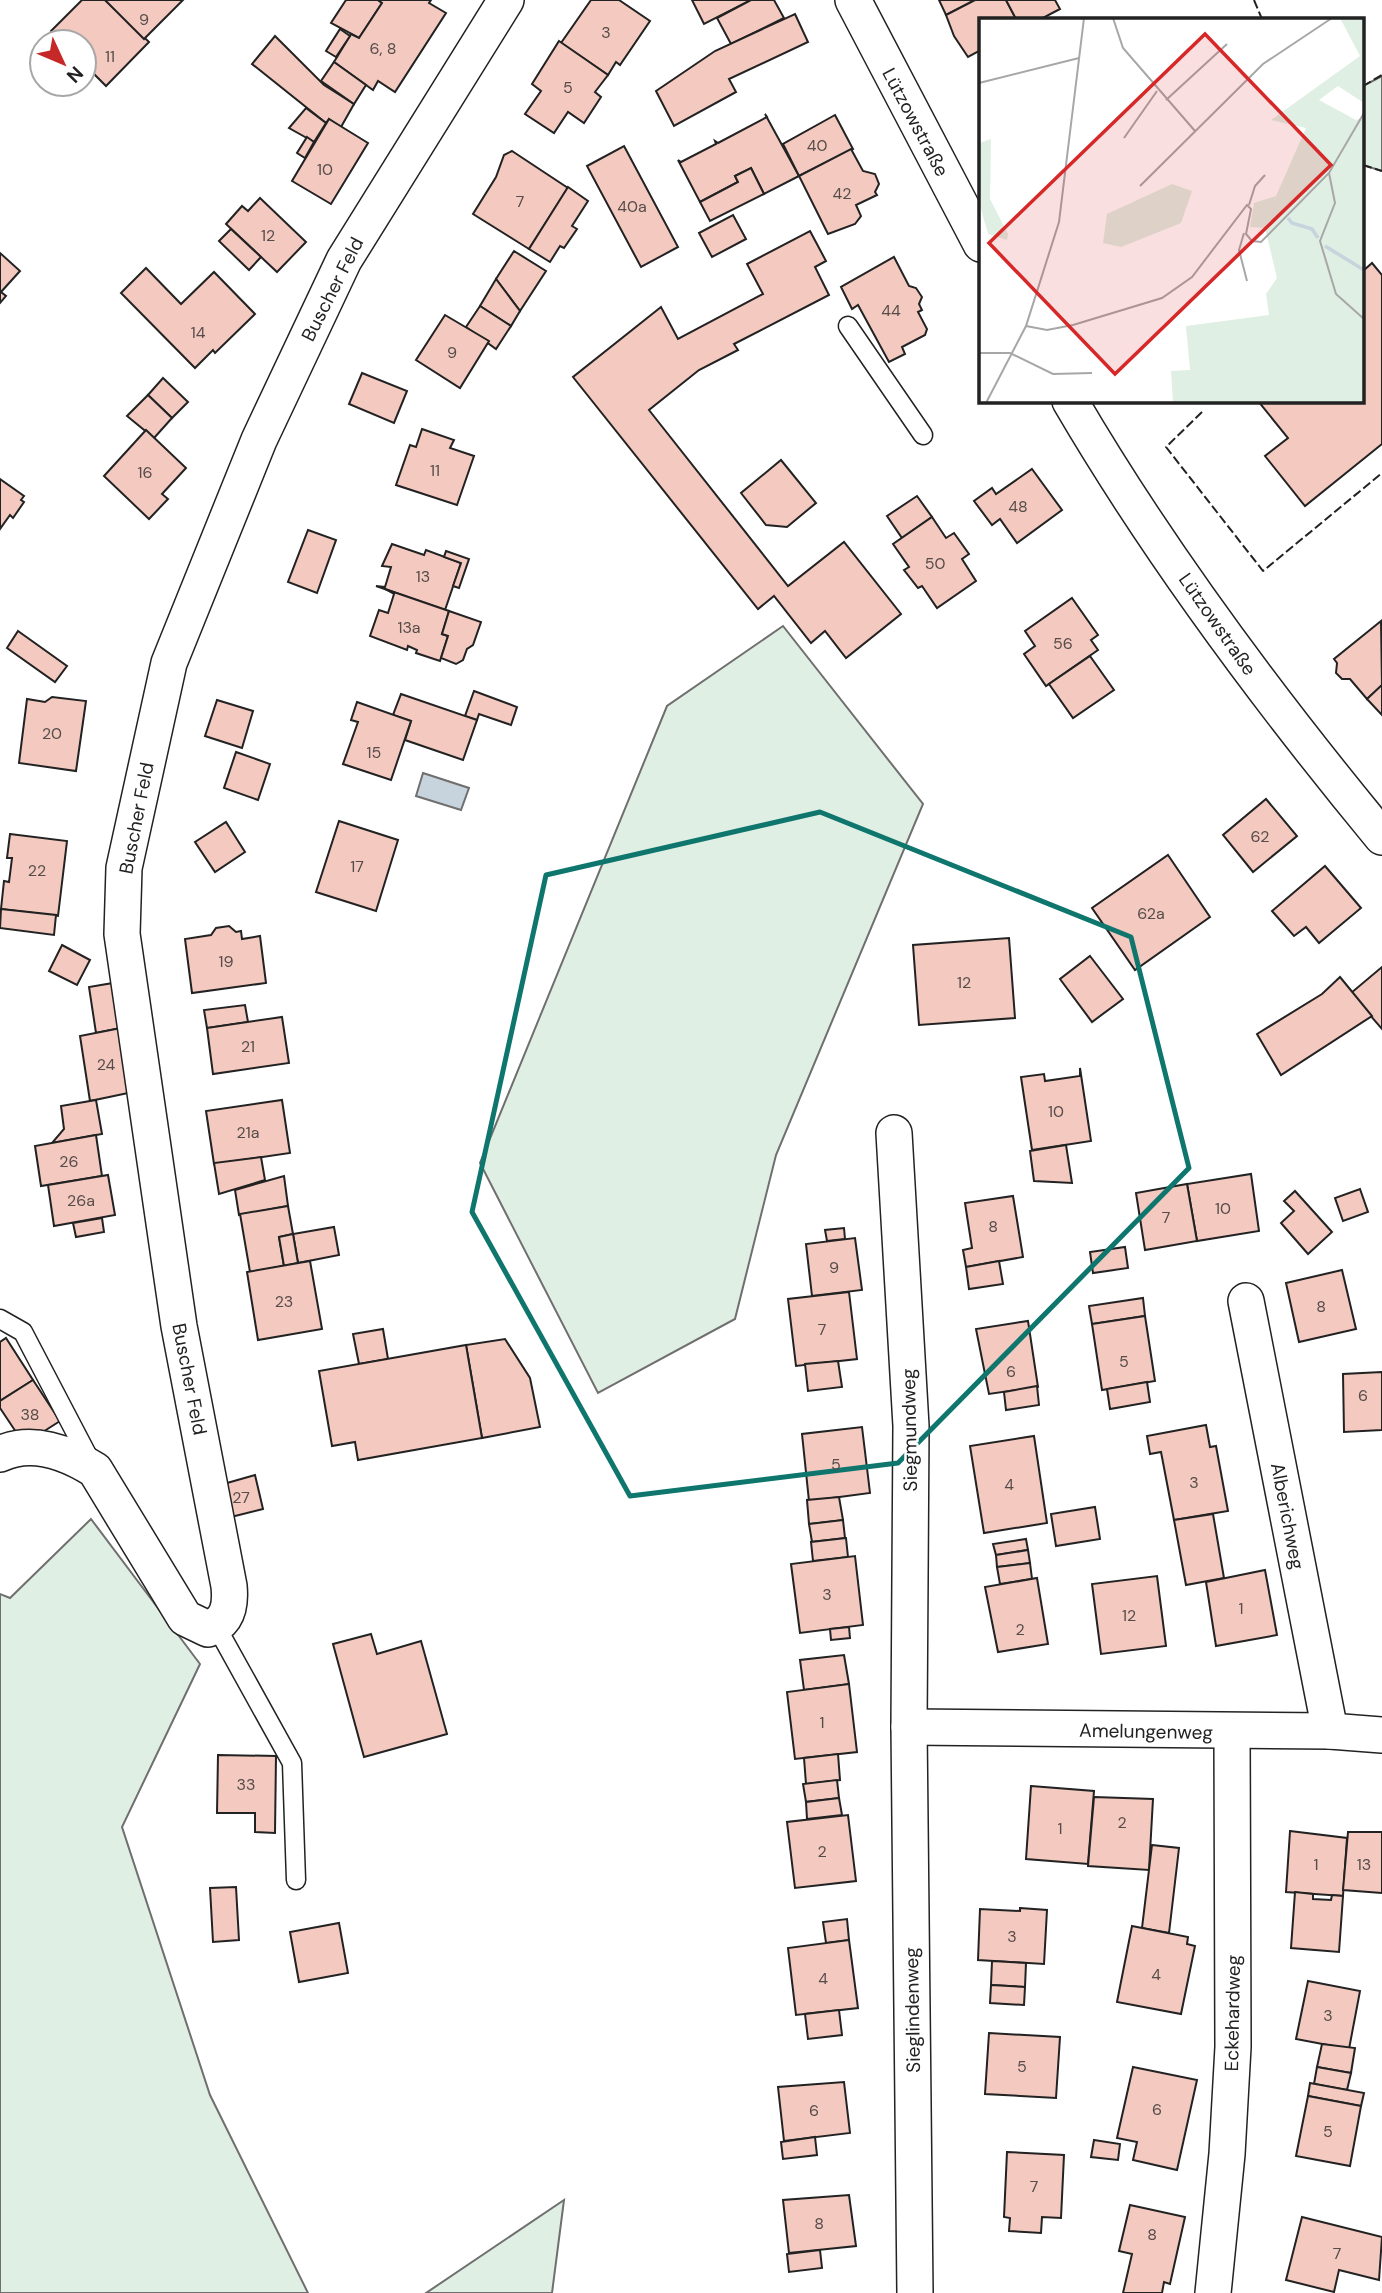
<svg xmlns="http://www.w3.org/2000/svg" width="1382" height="2293" viewBox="0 0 1382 2293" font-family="'DM Sans',sans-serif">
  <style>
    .green { fill: #e0efe3; stroke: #6f6f6f; stroke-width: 2 }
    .water { fill: #c7d3dd; stroke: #6f6f6f; stroke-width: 2 }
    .building { fill: #f3c9c0; stroke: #222; stroke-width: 2 }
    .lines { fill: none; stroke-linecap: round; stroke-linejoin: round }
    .lane-casing { stroke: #222; stroke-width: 21 }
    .street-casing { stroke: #222; stroke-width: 38 }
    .lane { stroke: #fff; stroke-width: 18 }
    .street { stroke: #fff; stroke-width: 35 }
    .fence { stroke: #222; stroke-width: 2; stroke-dasharray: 9 3.5; stroke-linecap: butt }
    .marked { fill: none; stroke: #0f766e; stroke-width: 5; stroke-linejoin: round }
    .labels { text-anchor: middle; stroke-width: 5; stroke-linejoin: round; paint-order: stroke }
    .number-label { font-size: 16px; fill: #564c4a }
    .street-label { font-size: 19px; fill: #222; stroke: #fff }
    .inset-river { fill: none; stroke: #c7d3dd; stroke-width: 3.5 }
    .inset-road { fill: none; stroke: #a7a7a7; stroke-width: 2 }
    .view { fill: #d62828; fill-opacity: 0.15; stroke: #d62828; stroke-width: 3.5 }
    .inset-edge { fill: none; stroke: #222; stroke-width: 3.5 }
  </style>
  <rect width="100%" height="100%" fill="#fff"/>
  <!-- green -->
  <g class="green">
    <path d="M1382 76V171L1363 165V86Z"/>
    <path d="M783 626 923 804 776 1155 735 1319 598 1393 480 1163 667 706Z"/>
    <path d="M91 1519 200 1664 122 1827 210 2095 308 2293H0V1594L10 1598Z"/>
    <path d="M564 2200 552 2293H426Z"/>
  </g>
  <!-- water -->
  <path class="water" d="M423 773 469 788 461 810 416 796Z"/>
  <!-- building -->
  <g class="building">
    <path d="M82 0H105L149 42 106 86 89 69 84 74V42H62L51 31Z"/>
    <path d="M105 0H183L144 39Z"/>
    <path d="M346 0H378L382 3 359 38 331 23Z"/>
    <path d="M378 0H431L429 3 446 13 395 92 378 81 373 90 334 62 351 34 359 38 382 3Z"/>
    <path d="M591 0H619L650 21 620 65 616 62 608 75 561 43Z"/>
    <path d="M692 0H751L704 24Z"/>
    <path d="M751 0H774L784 18 731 44 717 18Z"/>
    <path d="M939 0H975L946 15Z"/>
    <path d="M975 0H1006L1016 19H981V50L968 57 954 36 946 15Z"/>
    <path d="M1006 0H1055L1060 9 1041 19H1016Z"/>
    <path d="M795 14 808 42 729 79 736 92 674 126 656 91 715 51Z"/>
    <path d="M340 29 350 36 336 57 326 51Z"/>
    <path d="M275 36 324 85 354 104 341 127 329 119 326 123 252 64Z"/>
    <path d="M559 41 608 75 595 92 601 97 584 123 568 112 554 133 525 114 541 91 532 84Z"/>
    <path d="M334 62 366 85 354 104 321 81Z"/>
    <path d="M306 108 326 123 314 142 289 128Z"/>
    <path d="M765 114 799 176 764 194 751 168 735 176 738 182 700 202 678 160 681 162 716 144 715 141 718 143 767 117Z"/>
    <path d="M835 115 853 149 799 176 783 144Z"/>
    <path d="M329 119 368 143 331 204 292 181Z"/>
    <path d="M307 137 314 142 305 158 297 153Z"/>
    <path d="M624 146 678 247 641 267 587 166Z"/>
    <path d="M851 149 863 171 875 174 879 184 875 192 877 195 856 205 861 216 855 224 828 234 799 176Z"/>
    <path d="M512 151 568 188 529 249 473 214 496 177 504 155Z"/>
    <path d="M751 168 764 194 710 221 700 202 738 182 735 176Z"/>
    <path d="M568 187 588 201 572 226 577 229 564 248 560 246 550 262 529 249Z"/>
    <path d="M260 198 306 242 277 272 226 224 242 206 248 211Z"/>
    <path d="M733 215 746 239 712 257 699 233Z"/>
    <path d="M231 229 261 257 249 270 219 241Z"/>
    <path d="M810 231 826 261 815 267 829 295 734 344 738 350 699 370 649 410 788 586 844 542 901 614 846 658 825 631 811 643 774 596 758 609 573 377 661 307 678 339 763 294 747 264Z"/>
    <path d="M514 251 546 271 520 311 496 279Z"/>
    <path d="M0 253 20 271 1 292 6 296 0 303Z"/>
    <path d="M894 257 909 286 916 288 922 297 919 304 922 310 918 312 927 329 925 335 902 347 905 354 889 362 858 305 852 309 841 287Z"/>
    <path d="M1372 263 1382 275V444L1305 506 1265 456 1288 438 1258 401H1363V271Z"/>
    <path d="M146 268 181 304 214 272 255 314 215 353 213 350 195 368 121 293Z"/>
    <path d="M496 279 520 311 511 326 480 306Z"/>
    <path d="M480 306 511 326 496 349 466 327Z"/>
    <path d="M445 315 489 341 460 388 416 360Z"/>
    <path d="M362 373 407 391 394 423 349 404Z"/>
    <path d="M163 378 188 402 172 418 148 395Z"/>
    <path d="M148 395 172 418 154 438 127 416Z"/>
    <path d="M422 429 454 440 450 448 474 456 457 505 396 485 410 445 416 447Z"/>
    <path d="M146 430 186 468 162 494 168 499 149 519 104 476Z"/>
    <path d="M781 460 816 503 787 527 766 525 741 493Z"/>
    <path d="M1032 469 1062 510 1017 543 1000 519 992 525 974 501 992 488 996 494Z"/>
    <path d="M0 479 24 496 21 500 24 502 13 518 10 515 0 529Z"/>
    <path d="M917 496 932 517 902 538 887 516Z"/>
    <path d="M932 517 946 538 954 533 969 554 962 559 976 581 937 608 922 586 918 588 904 570 909 567 893 544Z"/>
    <path d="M308 530 336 540 317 593 288 582Z"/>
    <path d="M392 544 424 555 426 550 461 563 445 610 376 586 385 587 391 567 382 566Z"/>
    <path d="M446 551 469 559 459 588 453 586 461 563 444 557Z"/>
    <path d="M385 589 449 611 442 634 448 636 440 661 416 653 417 650 408 646 407 650 370 636 379 610 388 613 394 594Z"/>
    <path d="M1072 598 1098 635 1091 640 1098 650 1046 686 1024 654 1035 646 1025 631Z"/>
    <path d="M449 611 481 622 473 645 467 649 463 660 456 664 441 658 448 636 442 634Z"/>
    <path d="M1381 621 1382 685 1367 699 1350 679H1342L1336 673 1337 663 1334 659Z"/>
    <path d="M18 631 67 666 55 682 7 648Z"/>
    <path d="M1090 656 1114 690 1073 718 1049 684Z"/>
    <path d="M1382 685V715L1367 699Z"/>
    <path d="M474 691 517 707 511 725 479 714 477 720 465 716Z"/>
    <path d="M401 694 477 720 463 760 405 740 411 721 393 715Z"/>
    <path d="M52 697 86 701 76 771 19 763 27 699 45 702Z"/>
    <path d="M217 700 253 711 242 748 205 736Z"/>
    <path d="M357 702 411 721 391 780 343 764 358 722 351 720Z"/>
    <path d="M236 752 270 764 258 800 224 788Z"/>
    <path d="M1266 799 1297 836 1253 872 1223 835Z"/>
    <path d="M339 821 398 840 376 911 316 892Z"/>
    <path d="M226 822 245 852 215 872 195 842Z"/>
    <path d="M10 834 67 841 58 916 1 909 4 881 9 882 12 858H7Z"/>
    <path d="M1168 855 1210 917 1135 970 1092 908Z"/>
    <path d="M1325 866 1361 908 1319 943 1306 927 1294 936 1272 911Z"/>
    <path d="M1 909 56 915 54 935 0 928Z"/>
    <path d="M229 926 236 932 241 931 242 939 260 936 266 983 192 993 185 939 211 935 216 928Z"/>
    <path d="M1009 938 1015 1018 919 1025 913 945Z"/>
    <path d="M62 945 90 960 77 985 49 971Z"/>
    <path d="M1090 956 1123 999 1092 1022 1060 979Z"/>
    <path d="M1382 967V1029L1351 993Z"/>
    <path d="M1340 977 1372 1016 1281 1075 1257 1034 1322 994Z"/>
    <path d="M113 983 121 1028 96 1033 89 987Z"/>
    <path d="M245 1005 248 1022 207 1028 204 1010Z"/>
    <path d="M282 1017 289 1063 213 1074 207 1028Z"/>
    <path d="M121 1028 133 1092 90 1101 80 1036Z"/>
    <path d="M1080 1068 1091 1141 1032 1150 1021 1077 1044 1074 1045 1081 1080 1076Z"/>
    <path d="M96 1100 102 1134 52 1143 64 1129 61 1106Z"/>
    <path d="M282 1100 290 1153 214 1164 206 1111Z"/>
    <path d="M96 1135 102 1176 41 1186 35 1146Z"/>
    <path d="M1066 1145 1072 1183 1034 1181 1030 1151Z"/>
    <path d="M261 1157 265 1180 219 1194 214 1163Z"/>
    <path d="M1251 1174 1259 1231 1197 1241 1187 1184Z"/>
    <path d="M108 1175 115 1215 54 1226 48 1185Z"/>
    <path d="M284 1176 288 1206 239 1215 235 1190Z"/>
    <path d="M1187 1184 1197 1241 1145 1250 1136 1193Z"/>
    <path d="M1360 1189 1368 1212 1343 1221 1335 1198Z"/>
    <path d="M1295 1191 1332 1232 1308 1254 1281 1223 1294 1211 1284 1201Z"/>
    <path d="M1013 1196 1023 1257 966 1267 963 1250 972 1248 965 1203Z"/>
    <path d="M288 1206 293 1234 279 1237 284 1266 250 1272 240 1214Z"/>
    <path d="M102 1218 104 1232 76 1237 73 1223Z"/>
    <path d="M334 1227 339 1255 298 1263 293 1234Z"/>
    <path d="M844 1228 845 1239 827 1241 825 1230Z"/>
    <path d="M293 1234 298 1263 284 1266 279 1237Z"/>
    <path d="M855 1238 862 1290 812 1296 806 1244Z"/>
    <path d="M1125 1247 1128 1268 1093 1273 1090 1252Z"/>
    <path d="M310 1261 322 1329 258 1340 247 1272Z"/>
    <path d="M999 1261 1003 1284 969 1289 966 1267Z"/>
    <path d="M1342 1270 1356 1329 1299 1342 1286 1283Z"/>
    <path d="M849 1292 857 1359 796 1366 788 1299Z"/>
    <path d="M1143 1298 1145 1316 1092 1324 1089 1306Z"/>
    <path d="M1145 1316 1155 1381 1102 1390 1092 1324Z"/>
    <path d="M1028 1321 1038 1387 989 1394 976 1329Z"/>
    <path d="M383 1329 388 1359 359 1364 353 1334Z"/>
    <path d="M6 1338 33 1380 0 1401V1342Z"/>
    <path d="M505 1339 530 1378 540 1427 482 1438 466 1345Z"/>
    <path d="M466 1345 482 1438 358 1460 355 1442 332 1446 319 1371Z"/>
    <path d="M838 1361 842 1387 808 1391 805 1364Z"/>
    <path d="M1382 1372V1430L1344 1432 1343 1374Z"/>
    <path d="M33 1380 60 1421 24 1444 0 1408V1401Z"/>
    <path d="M1147 1382 1150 1402 1110 1409 1107 1389Z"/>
    <path d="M1037 1386 1039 1405 1006 1410 1004 1392Z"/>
    <path d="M1206 1425 1210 1447 1216 1446 1228 1511 1174 1520 1161 1452 1150 1454 1147 1436Z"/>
    <path d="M862 1427 870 1493 809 1501 802 1434Z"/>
    <path d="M1034 1436 1047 1523 984 1533 970 1446Z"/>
    <path d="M255 1475 263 1509 227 1518 220 1485Z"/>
    <path d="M839 1497 843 1520 809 1524 807 1500Z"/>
    <path d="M1095 1507 1100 1539 1056 1546 1051 1514Z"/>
    <path d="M1213 1514 1224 1578 1186 1585 1174 1520Z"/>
    <path d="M843 1520 845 1538 812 1542 809 1524Z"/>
    <path d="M846 1538 848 1557 813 1561 811 1542Z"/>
    <path d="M1026 1539 1028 1550 996 1555 993 1544Z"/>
    <path d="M1028 1550 1030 1563 997 1567 996 1555Z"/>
    <path d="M855 1556 863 1625 800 1633 791 1564Z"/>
    <path d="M1030 1563 1032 1579 1000 1584 997 1567Z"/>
    <path d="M1265 1570 1277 1635 1216 1646 1206 1582Z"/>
    <path d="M1157 1576 1166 1646 1101 1654 1092 1584Z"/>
    <path d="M1037 1578 1048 1644 998 1652 985 1587Z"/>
    <path d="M849 1627 850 1638 831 1640 830 1629Z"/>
    <path d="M371 1634 377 1654 421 1641 447 1734 364 1757 333 1644Z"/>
    <path d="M844 1655 849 1684 804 1690 800 1660Z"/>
    <path d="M849 1684 857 1752 795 1759 787 1692Z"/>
    <path d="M838 1754 840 1780 806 1784 804 1758Z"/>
    <path d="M218 1755 276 1756 275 1833 255 1832V1813H217Z"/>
    <path d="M837 1780 839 1798 806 1802 803 1784Z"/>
    <path d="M1031 1786 1094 1791 1088 1864 1026 1859Z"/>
    <path d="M1094 1797 1153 1799 1149 1870 1088 1866Z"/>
    <path d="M839 1798 842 1815 807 1819 806 1802Z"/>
    <path d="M848 1815 856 1881 795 1888 787 1822Z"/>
    <path d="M1290 1831 1347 1838 1343 1896 1286 1892Z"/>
    <path d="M1348 1832H1382V1893L1343 1890Z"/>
    <path d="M1152 1845 1179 1848 1169 1933 1142 1928Z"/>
    <path d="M236 1887 239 1940 213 1942 210 1888Z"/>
    <path d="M1295 1892 1313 1894V1899L1331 1900 1332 1895 1343 1896 1339 1952 1291 1948Z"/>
    <path d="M1020 1908 1047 1910 1044 1964 978 1960 980 1909 1020 1911Z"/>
    <path d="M847 1919 849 1940 826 1943 823 1922Z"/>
    <path d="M339 1923 348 1973 299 1982 290 1932Z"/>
    <path d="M1132 1926 1188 1937 1187 1944 1195 1946 1181 2014 1117 2002Z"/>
    <path d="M849 1940 858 2008 796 2015 788 1948Z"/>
    <path d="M992 1961 1026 1963 1025 1987 991 1985Z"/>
    <path d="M1308 1981 1360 1991 1349 2049 1296 2039Z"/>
    <path d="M991 1985 1025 1987 1024 2005 990 2003Z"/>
    <path d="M839 2010 842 2035 808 2039 805 2014Z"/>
    <path d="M989 2033 1060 2037 1056 2098 985 2094Z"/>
    <path d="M1322 2044 1355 2048 1351 2073 1317 2067Z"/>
    <path d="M1133 2067 1197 2080 1177 2170 1133 2160 1137 2142 1117 2138Z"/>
    <path d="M1317 2067 1351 2073 1347 2090 1314 2084Z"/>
    <path d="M844 2082 850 2133 784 2141 778 2087Z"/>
    <path d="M1310 2083 1364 2093 1361 2106 1308 2096Z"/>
    <path d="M1308 2096 1361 2106 1350 2166 1296 2156Z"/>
    <path d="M815 2137 817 2155 783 2159 781 2142Z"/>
    <path d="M1094 2140 1120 2144 1118 2160 1091 2157Z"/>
    <path d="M1007 2152 1064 2155 1061 2218 1042 2217 1041 2233 1009 2231 1010 2218 1004 2217Z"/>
    <path d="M849 2195 856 2246 789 2253 783 2200Z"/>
    <path d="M1130 2205 1185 2217 1170 2284 1164 2282 1162 2293H1123L1132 2254 1119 2251Z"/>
    <path d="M1302 2217 1382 2237 1379 2280 1339 2270 1334 2292 1286 2280Z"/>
    <path d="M820 2250 822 2268 789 2272 787 2254Z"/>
  </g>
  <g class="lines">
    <!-- lane casing -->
    <g class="lane-casing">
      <g id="lane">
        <path d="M848 326 923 435"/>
        <path d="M0 1319 23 1332 92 1464"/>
        <path d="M216 1626 292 1763 296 1880"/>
      </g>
    </g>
    <!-- street casing -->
    <g class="street-casing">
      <g id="street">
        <path d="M853 0 981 244"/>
        <path d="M1070 401C1160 555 1268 699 1382 837"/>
        <path d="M894 1133 911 1426 909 1727 915 2293"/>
        <path d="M1246 1301 1330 1731"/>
        <path d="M0 1454C32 1439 68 1453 95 1470L185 1618 208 1629C228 1622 231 1606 229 1586L179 1326 122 934 124 868 169 663 259 440 344 260 506 0"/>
        <path d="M909 1727 1330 1731 1382 1735"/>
        <path d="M1213 2293 1227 2154 1233 2047 1232 1732"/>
      </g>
    </g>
    <!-- lane -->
    <use href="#lane" class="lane"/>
    <!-- street -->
    <use href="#street" class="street"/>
    <!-- fence -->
    <g class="fence">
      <path d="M1254 0 1262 19"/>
      <path d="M1363 86 1382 75"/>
      <path d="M1363 165 1382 171"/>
      <path d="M1202 412 1166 447 1263 571 1382 473"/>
    </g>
  </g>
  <!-- marked area -->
  <path class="marked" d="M820 812 1131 937 1189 1168 898 1463 630 1496 472 1212 546 875Z"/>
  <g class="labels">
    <!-- number labels -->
    <g class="number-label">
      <text x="144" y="25">9</text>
      <text x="606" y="38">3</text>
      <text x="383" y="54">6, 8</text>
      <text x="110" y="62">11</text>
      <text x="568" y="93">5</text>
      <text x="817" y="151">40</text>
      <text x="325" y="175">10</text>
      <text x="842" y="199">42</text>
      <text x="520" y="207">7</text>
      <text x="632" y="212">40a</text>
      <text x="268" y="241">12</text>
      <text x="891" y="316">44</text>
      <text x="198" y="338">14</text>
      <text x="452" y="358">9</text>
      <text x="435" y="476">11</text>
      <text x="145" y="478">16</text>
      <text x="1018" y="512">48</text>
      <text x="935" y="569">50</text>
      <text x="423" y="582">13</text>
      <text x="409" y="633">13a</text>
      <text x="1063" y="649">56</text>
      <text x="52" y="739">20</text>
      <text x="374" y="758">15</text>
      <text x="1260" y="842">62</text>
      <text x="357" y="872">17</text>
      <text x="37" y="876">22</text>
      <text x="1151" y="919">62a</text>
      <text x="226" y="967">19</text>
      <text x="964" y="988">12</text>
      <text x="248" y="1052">21</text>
      <text x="106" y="1070">24</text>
      <text x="1056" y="1117">10</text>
      <text x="248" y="1138">21a</text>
      <text x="69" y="1167">26</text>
      <text x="81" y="1206">26a</text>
      <text x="1223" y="1214">10</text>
      <text x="1166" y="1223">7</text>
      <text x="993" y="1232">8</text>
      <text x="834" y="1273">9</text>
      <text x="284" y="1307">23</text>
      <text x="1321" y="1312">8</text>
      <text x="822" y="1335">7</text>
      <text x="1124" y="1367">5</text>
      <text x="1011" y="1377">6</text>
      <text x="1363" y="1401">6</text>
      <text x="30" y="1420">38</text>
      <text x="836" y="1470">5</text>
      <text x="1194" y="1488">3</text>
      <text x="1009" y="1490">4</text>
      <text x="241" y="1503">27</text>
      <text x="827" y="1600">3</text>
      <text x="1241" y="1614">1</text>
      <text x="1129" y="1621">12</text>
      <text x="1020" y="1635">2</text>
      <text x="822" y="1728">1</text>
      <text x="246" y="1790">33</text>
      <text x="1122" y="1828">2</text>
      <text x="1060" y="1834">1</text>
      <text x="822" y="1857">2</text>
      <text x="1316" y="1870">1</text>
      <text x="1364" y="1870">13</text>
      <text x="1012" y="1942">3</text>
      <text x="1156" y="1980">4</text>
      <text x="823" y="1984">4</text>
      <text x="1328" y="2021">3</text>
      <text x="1022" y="2072">5</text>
      <text x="1157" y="2115">6</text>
      <text x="814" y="2116">6</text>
      <text x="1328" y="2137">5</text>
      <text x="1034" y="2192">7</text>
      <text x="819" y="2229">8</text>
      <text x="1152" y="2240">8</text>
      <text x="1337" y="2259">7</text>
    </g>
    <!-- street labels -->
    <g class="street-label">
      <text transform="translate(916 122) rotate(62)" y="7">Lützowstraße</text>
      <text transform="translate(332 289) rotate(-63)" y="7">Buscher Feld</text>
      <text transform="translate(1218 624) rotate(55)" y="7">Lützowstraße</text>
      <text transform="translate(136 818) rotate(-79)" y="7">Buscher Feld</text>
      <text transform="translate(190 1379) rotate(79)" y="7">Buscher Feld</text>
      <text transform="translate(909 1430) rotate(-91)" y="7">Siegmundweg</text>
      <text transform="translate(1288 1516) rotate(79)" y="7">Alberichweg</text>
      <text transform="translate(1146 1731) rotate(1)" y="7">Amelungenweg</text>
      <text transform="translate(912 2010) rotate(-91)" y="7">Sieglindenweg</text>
      <text transform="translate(1232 2013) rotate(-89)" y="7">Eckehardweg</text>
    </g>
  </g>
  <!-- overview -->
  <g transform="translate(979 18)">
    <rect width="385" height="385" fill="#fff"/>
    <path d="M361 0H385V85L359 68 340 82 377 102 385 99V385H194L192 353 211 352 207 308 290 297 287 276 298 260 286 210 271 209 275 185 297 178 327 110 292 102 381 38ZM12 121 11 181 29 216 28 222 9 216 0 184V125ZM193 166 213 173 202 205 142 229 124 225 128 196Z" fill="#e0efe3"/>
    <path class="inset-river" d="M309 200 313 205 333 211 339 220M346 228 385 252"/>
    <path class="inset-road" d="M134 0 144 30 216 113M0 65 100 40M187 82 248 26M145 120 178 73M350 155 356 185 341 223 357 276 385 301M161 168 284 46 353 0M270 187 276 168 286 157M265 215 260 232 268 263M47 308 68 312 94 307 183 280 213 259 268 187 272 191 267 216 273 223 282 224 350 155 385 95M0 335H31L74 356 113 355M7 385 47 308 80 204 105 0"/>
    <path class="view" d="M226 16 352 147 136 356 10 225Z"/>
    <rect width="385" height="385" class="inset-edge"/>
  </g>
  <!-- north arrow -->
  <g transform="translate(63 63) rotate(134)"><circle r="33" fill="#ffffff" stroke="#a7a7a7" stroke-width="2"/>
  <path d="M0-5L12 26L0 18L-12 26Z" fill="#c62828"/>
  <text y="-10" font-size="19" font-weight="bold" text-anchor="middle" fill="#222222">N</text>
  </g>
</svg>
